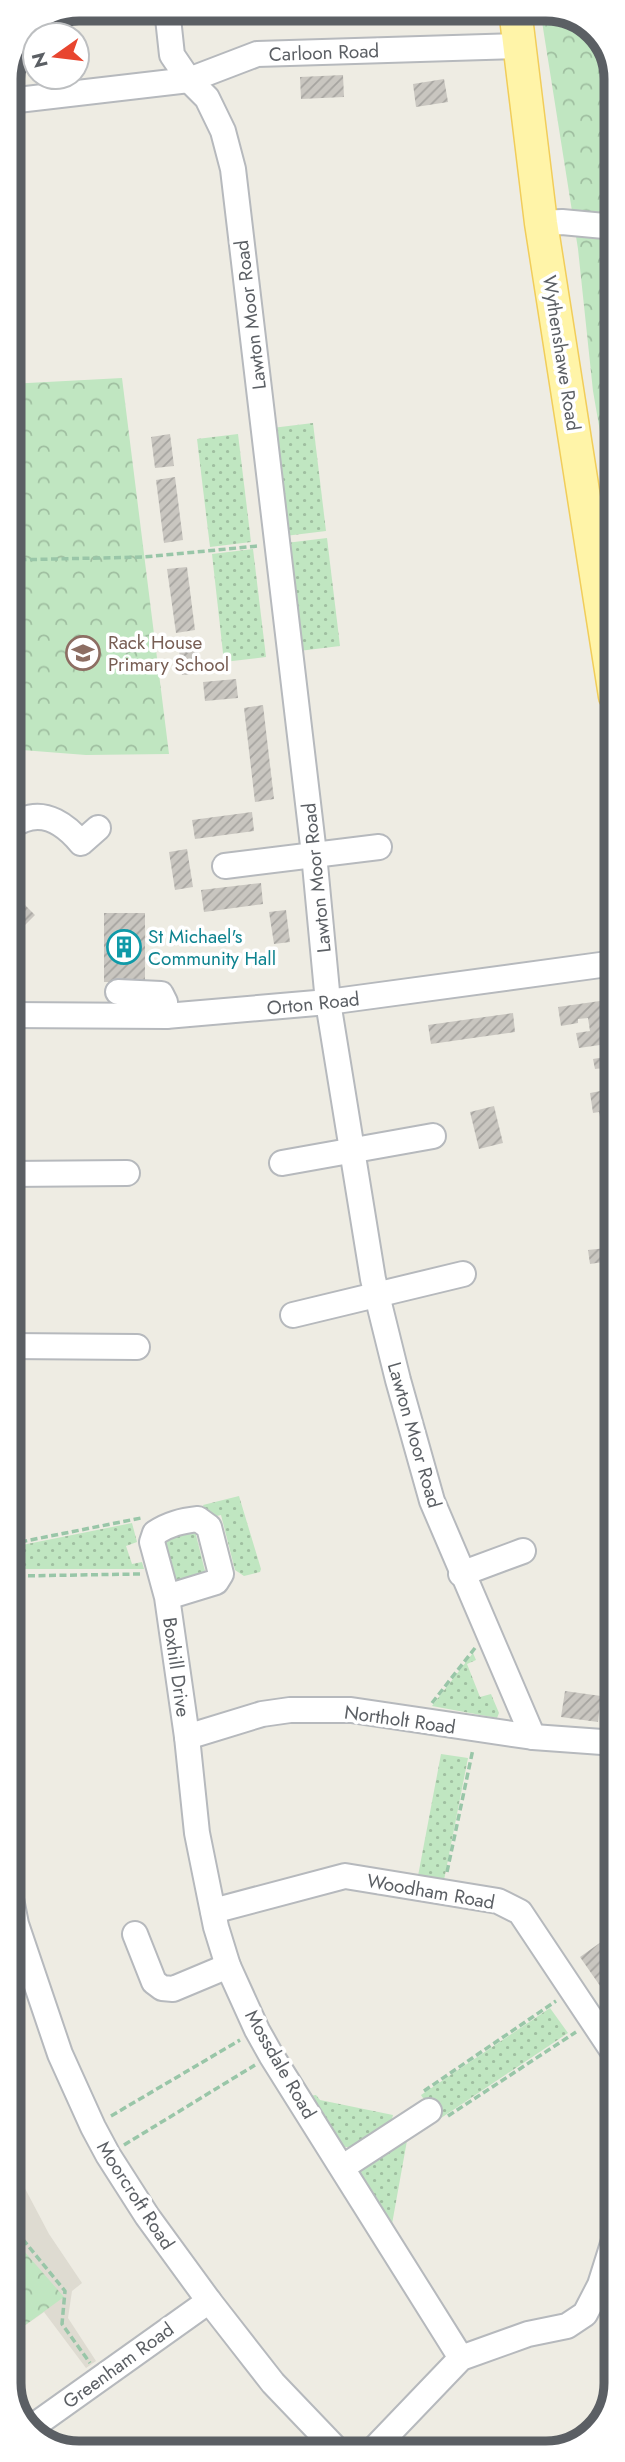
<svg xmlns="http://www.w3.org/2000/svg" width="625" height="2462" viewBox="0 0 625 2462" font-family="Jost,sans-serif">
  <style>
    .education { fill: #dedbd1 }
    .grass { fill: url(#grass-dots) }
    .forest { fill: url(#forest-crowns) }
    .building { fill: url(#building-hatch) }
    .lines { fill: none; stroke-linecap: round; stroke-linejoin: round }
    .minor-casing { stroke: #b6b9bd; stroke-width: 28 }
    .major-casing { stroke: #f1cd5a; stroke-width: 35 }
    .path { stroke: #99c6a8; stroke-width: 3.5; stroke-dasharray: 7 3.5; stroke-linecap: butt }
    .minor { stroke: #fff; stroke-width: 24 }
    .major { stroke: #fff4a8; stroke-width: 32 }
    .labels { text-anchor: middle; stroke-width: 7; stroke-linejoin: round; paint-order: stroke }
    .street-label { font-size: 19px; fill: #5b5f64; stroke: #fff }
    .education-label { font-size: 19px; fill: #785e54; stroke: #fff; text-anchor: start }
    .culture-label { font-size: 19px; fill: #0d838f; stroke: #fff; text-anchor: start }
    .rim { fill: none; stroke: #5b5f64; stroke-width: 9 }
  </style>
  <defs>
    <pattern id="grass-dots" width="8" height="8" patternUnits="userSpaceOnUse" patternTransform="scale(1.75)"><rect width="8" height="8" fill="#c0e6c1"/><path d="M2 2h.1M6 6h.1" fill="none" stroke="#9fbea0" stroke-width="1.8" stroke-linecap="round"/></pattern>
    <pattern id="forest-crowns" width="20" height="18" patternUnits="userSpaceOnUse" patternTransform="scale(1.75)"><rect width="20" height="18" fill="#c0e6c1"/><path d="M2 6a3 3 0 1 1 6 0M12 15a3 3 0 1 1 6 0" fill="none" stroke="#9fbea0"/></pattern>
    <pattern id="building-hatch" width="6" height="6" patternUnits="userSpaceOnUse" patternTransform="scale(1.75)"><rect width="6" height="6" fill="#c9c6c0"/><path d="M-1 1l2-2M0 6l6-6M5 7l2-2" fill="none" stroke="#a6a4a0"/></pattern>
  </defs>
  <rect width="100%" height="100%" fill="#eeece3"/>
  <!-- education -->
  <path class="education" d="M10 2160 49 2234 82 2283 72 2291 68 2318 96 2361 86 2368 44 2312 10 2336Z"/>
  <!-- grass -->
  <g class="grass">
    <path d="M313 423 326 531 285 536 272 428Z"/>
    <path d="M238 434 251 542 210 547 197 439Z"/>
    <path d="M327 538 340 646 299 651 286 543Z"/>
    <path d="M253 549 266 657 224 662 212 554Z"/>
    <path d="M239 1496 261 1569 260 1572 244 1576 235 1570 221 1515 208 1518 203 1505Z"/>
    <path d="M132 1523 137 1542 126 1546 132 1564 142 1562 144 1569H25L17 1563V1546Z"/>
    <path d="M195 1531 205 1571 204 1574 179 1583 168 1579 159 1539Z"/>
    <path d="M473 1653 476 1660 467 1664 480 1697 491 1694 499 1713 497 1718 432 1706Z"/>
    <path d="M441 1754 468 1758 444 1880 418 1876Z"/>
    <path d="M550 2008 568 2033 438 2120 421 2095Z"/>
    <path d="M316 2095 320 2100 393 2115 391 2123 353 2147H338L308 2096Z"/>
    <path d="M408 2135 392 2224 398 2235 393 2238 357 2181V2165Z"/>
  </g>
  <!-- forest -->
  <g class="forest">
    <path d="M540 9H555L593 27 615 66V519L593 391 578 249Z"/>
    <path d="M122 378 169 754 86 755 9 749V384Z"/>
    <path d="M10 2235 64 2297 10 2336Z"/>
  </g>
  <!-- building -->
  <g class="building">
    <path d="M288 9H337V22L289 24Z"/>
    <path d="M359 9H398V13L359 14Z"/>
    <path d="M343 75 344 97 301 99 300 77Z"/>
    <path d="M444 79 448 102 416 107 413 84Z"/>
    <path d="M170 434 174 466 155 468 151 437Z"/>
    <path d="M175 477 183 540 164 543 156 480Z"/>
    <path d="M187 567 195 630 176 633 167 569Z"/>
    <path d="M196 641 200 673 182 675 178 643Z"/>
    <path d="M236 679 238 698 205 701 203 682Z"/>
    <path d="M263 705 274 799 255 802 244 708Z"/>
    <path d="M252 812 254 831 195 839 192 820Z"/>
    <path d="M187 849 193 887 175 890 169 852Z"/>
    <path d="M261 883 263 904 204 912 201 890Z"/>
    <path d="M9 890 11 892H22L23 903 35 915 21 929 22 939H9Z"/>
    <path d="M286 910 290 942 274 944 269 912Z"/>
    <rect x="104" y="913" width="41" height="69"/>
    <path d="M607 1000 614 1043 579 1048 576 1033 590 1031 588 1018 578 1019V1023L561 1026 558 1007Z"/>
    <path d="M513 1013 515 1032 431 1044 428 1025Z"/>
    <path d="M616 1055V1084L606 1086 603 1068 595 1069 593 1059Z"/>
    <path d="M616 1088V1120L601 1122 599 1112 593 1113 590 1093Z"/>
    <path d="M494 1106 503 1143 479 1149 470 1112Z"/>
    <path d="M616 1128V1161L605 1163 600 1130Z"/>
    <path d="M616 1173V1199H614L610 1174Z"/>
    <path d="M616 1247V1260L590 1264 588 1250Z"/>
    <path d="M565 1691 601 1696 598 1722 561 1717Z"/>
    <path d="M601 1942 616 1964V2009L580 1957Z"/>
  </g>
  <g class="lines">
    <!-- minor casing -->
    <g class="minor-casing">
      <g id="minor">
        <path d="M167 9 172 55 189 80 207 98 223 131 233 169 314 854 328 1002 373 1279 398 1380 432 1501 533 1737"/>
        <path d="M9 101 189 80 257 54 519 46"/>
        <path d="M541 223 562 222 615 227"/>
        <path d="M9 830C13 824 16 823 23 820 46 810 67 826 81 843L98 828"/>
        <path d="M225 866 379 847"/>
        <path d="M118 992 161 994 165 1002 166 1016"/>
        <path d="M9 1015 166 1016 328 1002 615 963"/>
        <path d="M282 1163 433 1136"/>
        <path d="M9 1174 127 1173"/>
        <path d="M293 1315 463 1274"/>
        <path d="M9 1346 137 1347"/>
        <path d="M461 1574 523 1551"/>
        <path d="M167 1597 216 1582 221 1574 209 1527 198 1519C181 1521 169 1524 155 1533L152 1542 167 1597 187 1737 197 1833 216 1927 228 1966 257 2030 271 2055 461 2358"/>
        <path d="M187 1737 262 1714 290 1710H351L533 1737 616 1743"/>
        <path d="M10 1894 16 1924 60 2054 93 2127 108 2155 147 2216 209 2301 273 2383 339 2452"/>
        <path d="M213 1911 345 1876 498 1901 520 1912 616 2056"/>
        <path d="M135 1934 154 1982 162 1988 173 1989 228 1966"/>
        <path d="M343 2167 429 2111"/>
        <path d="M28 2430 209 2301"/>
        <path d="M371 2452 461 2358 528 2334 567 2326 585 2314 600 2285 616 2234"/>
      </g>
    </g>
    <!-- major casing -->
    <g class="major-casing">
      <path id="major" d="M515 9 541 223 615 696"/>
    </g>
    <!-- path -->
    <g class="path">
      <path d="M9 560 144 557 258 546"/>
      <path d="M10 1544 141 1518"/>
      <path d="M10 1600H16V1576L140 1574"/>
      <path d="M432 1703 475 1648"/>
      <path d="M447 1872 473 1749"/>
      <path d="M424 2091 556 2001"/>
      <path d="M111 2116 240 2040"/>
      <path d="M448 2116 576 2032"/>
      <path d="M124 2145 255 2065"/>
      <path d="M16 2231 65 2291 62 2324 90 2363"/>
    </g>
    <!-- minor -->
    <use href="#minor" class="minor"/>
    <!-- major -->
    <use href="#major" class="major"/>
  </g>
  <!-- icons -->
  <defs>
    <g id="school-ring" transform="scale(1.75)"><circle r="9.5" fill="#fff" stroke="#8d6e63" stroke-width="1.5"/><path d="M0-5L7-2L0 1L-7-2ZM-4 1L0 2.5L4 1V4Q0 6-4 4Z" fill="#8d6e63"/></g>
    <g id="building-ring" transform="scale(1.75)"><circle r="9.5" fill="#fff" stroke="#0f9aa8" stroke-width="1.5"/><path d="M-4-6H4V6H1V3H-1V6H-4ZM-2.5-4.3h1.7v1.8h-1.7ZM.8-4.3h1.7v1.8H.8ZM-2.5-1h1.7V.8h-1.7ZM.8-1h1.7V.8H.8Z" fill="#0f9aa8"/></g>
  </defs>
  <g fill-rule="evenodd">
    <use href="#school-ring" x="83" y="653"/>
    <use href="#building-ring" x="124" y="947"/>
  </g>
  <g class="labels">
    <!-- street labels -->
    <g class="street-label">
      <text transform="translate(324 52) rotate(-2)" y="7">Carloon Road</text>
      <text transform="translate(250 315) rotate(-97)" y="7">Lawton Moor Road</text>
      <text transform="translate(562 353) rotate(81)" y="7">Wythenshawe Road</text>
      <text transform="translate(316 878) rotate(-96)" y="7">Lawton Moor Road</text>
      <text transform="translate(313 1003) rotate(-6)" y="7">Orton Road</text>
      <text transform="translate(415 1435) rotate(74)" y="7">Lawton Moor Road</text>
      <text transform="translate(177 1667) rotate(82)" y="7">Boxhill Drive</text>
      <text transform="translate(400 1719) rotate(8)" y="7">Northolt Road</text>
      <text transform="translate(431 1891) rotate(10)" y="7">Woodham Road</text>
      <text transform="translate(281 2064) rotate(60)" y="7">Mossdale Road</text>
      <text transform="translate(136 2195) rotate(57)" y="7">Moorcroft Road</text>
      <text transform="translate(118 2365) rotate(-36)" y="7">Greenham Road</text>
    </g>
    <!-- education labels -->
    <g class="education-label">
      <text x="108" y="649">Rack House<tspan x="108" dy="22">Primary School</tspan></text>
    </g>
    <!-- culture labels -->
    <g class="culture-label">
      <text x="148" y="943">St Michael's<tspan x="148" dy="22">Community Hall</tspan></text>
    </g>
  </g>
  <!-- crop -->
  <path d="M0 0H625V2462H0ZM79 21H546A58 58 0 0 1 604 79V2383A58 58 0 0 1 546 2441H79A58 58 0 0 1 21 2383V79A58 58 0 0 1 79 21Z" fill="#fff" fill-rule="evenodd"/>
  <path class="rim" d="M79 21H546A58 58 0 0 1 604 79V2383A58 58 0 0 1 546 2441H79A58 58 0 0 1 21 2383V79A58 58 0 0 1 79 21Z"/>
  <!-- north arrow -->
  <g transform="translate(56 56) rotate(256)"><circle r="33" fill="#ffffff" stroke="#bdbfc1" stroke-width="2"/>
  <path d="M0-5L12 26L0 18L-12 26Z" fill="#e8452f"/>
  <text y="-10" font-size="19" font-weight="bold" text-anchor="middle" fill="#5b5f64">N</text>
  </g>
</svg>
